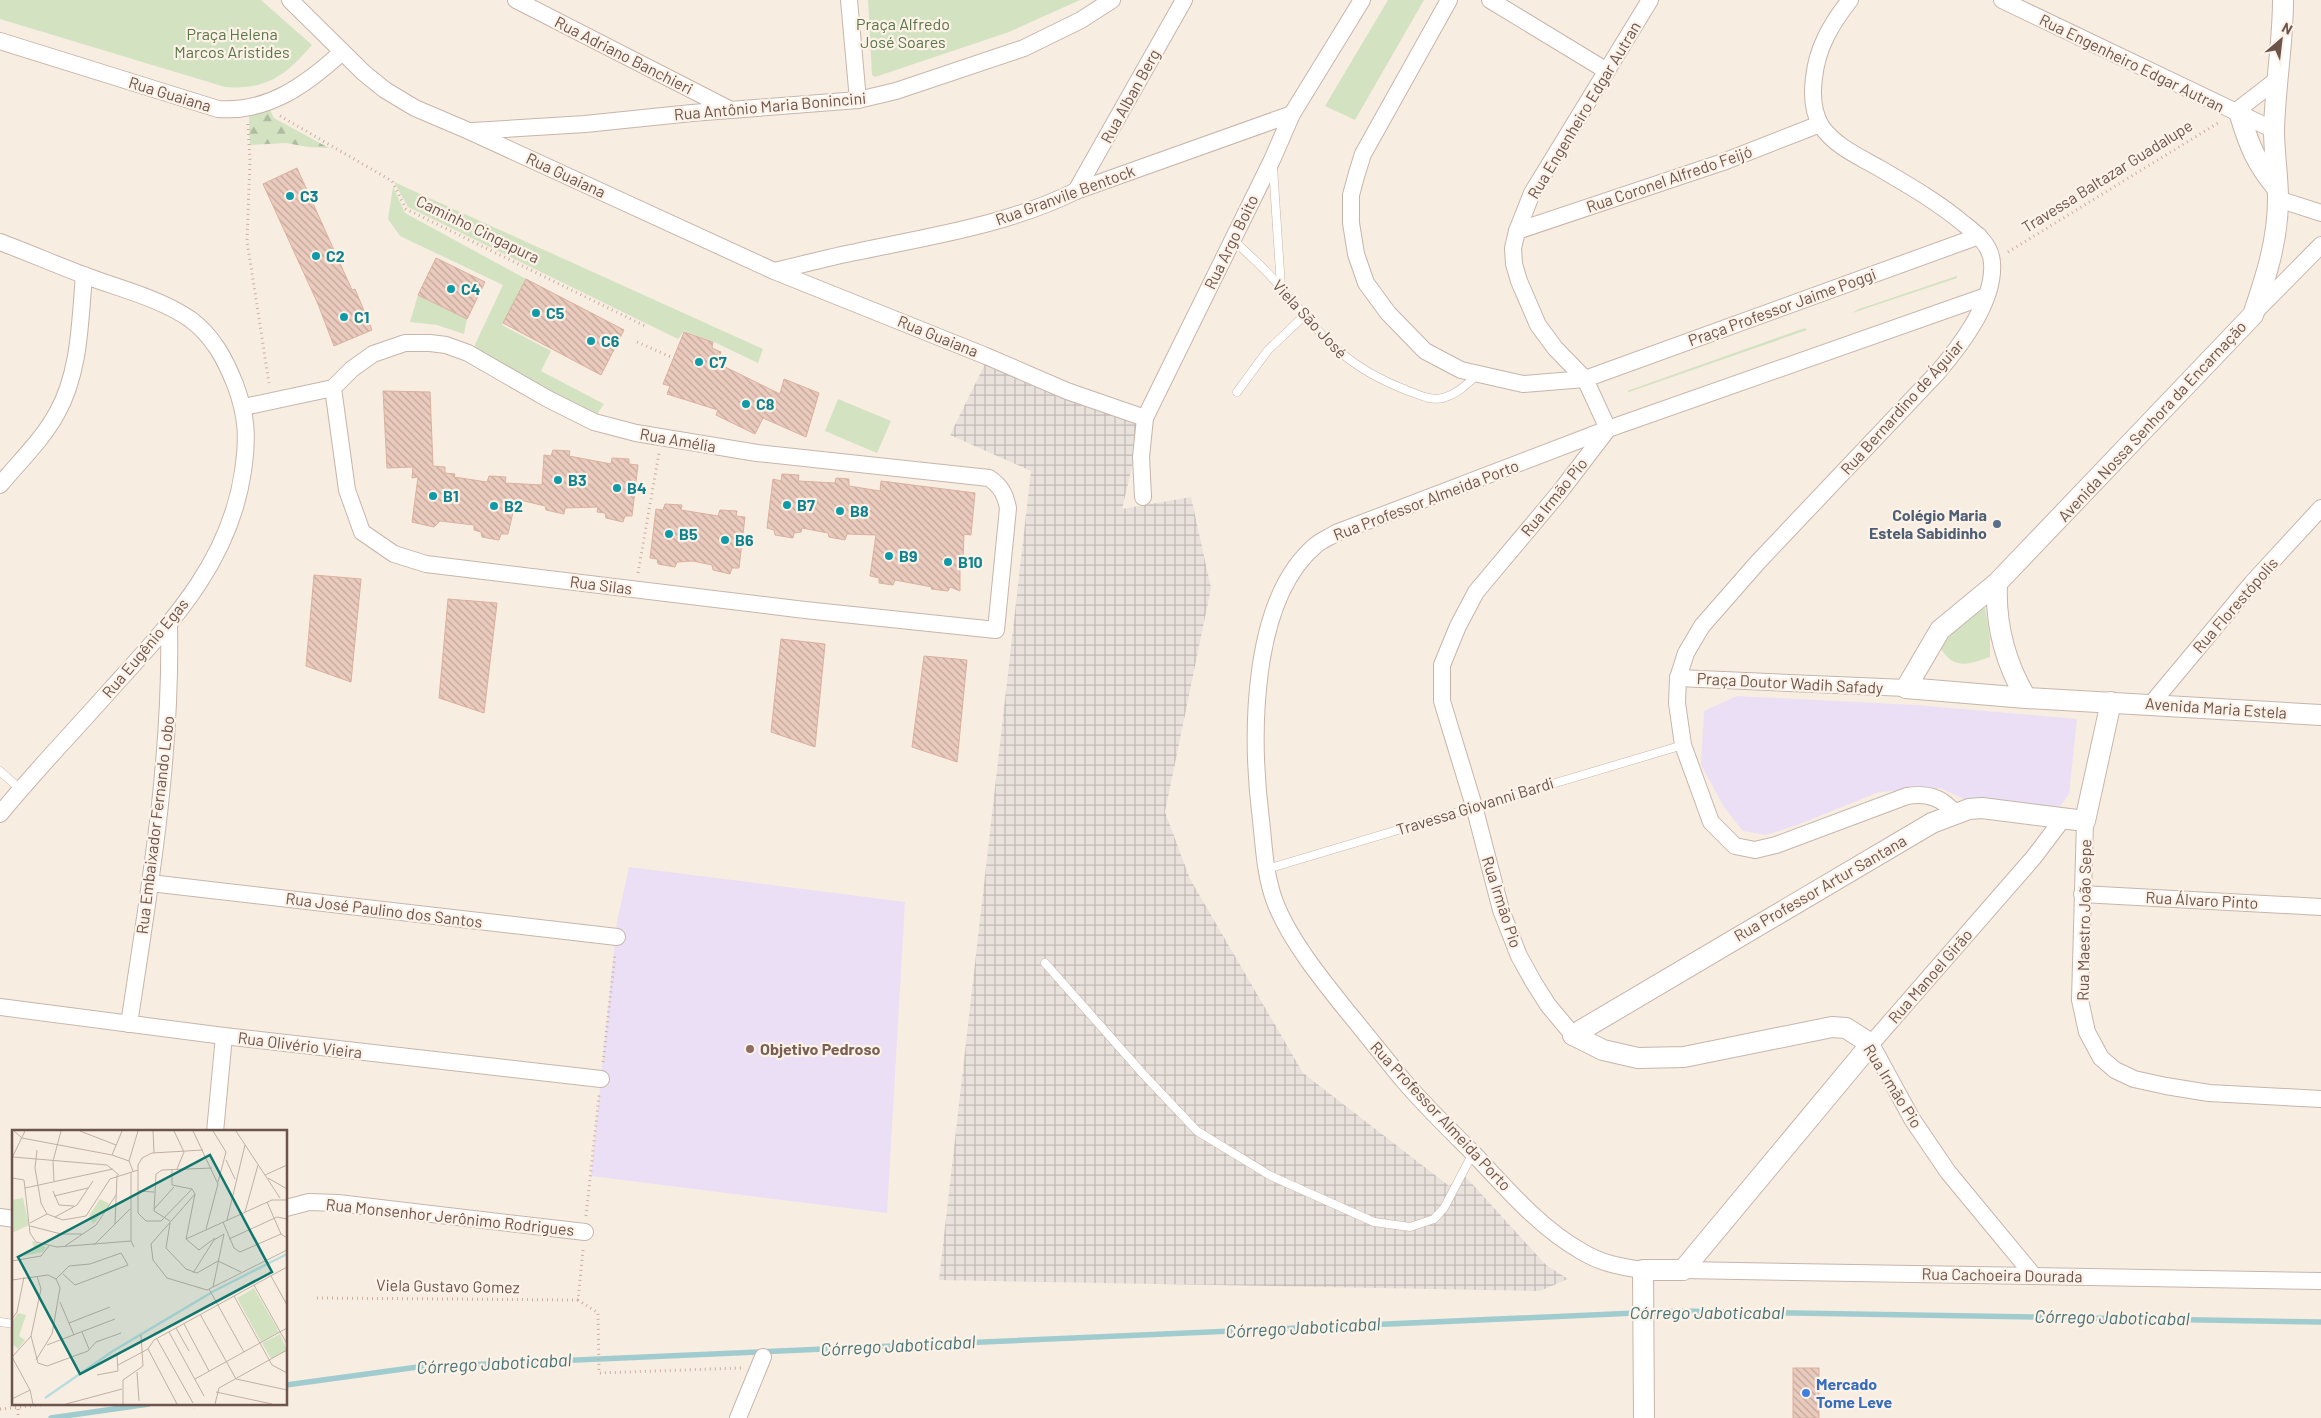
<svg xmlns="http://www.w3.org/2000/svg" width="2321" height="1418" viewBox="0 0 2321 1418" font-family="Barlow,sans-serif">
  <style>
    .industrial { fill: url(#industrial-grid) }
    .education { fill: #eadff4 }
    .green { fill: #d3e3c2 }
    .forest { fill: url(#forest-firs) }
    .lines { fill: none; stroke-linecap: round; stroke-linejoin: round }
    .stream { stroke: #a1cccf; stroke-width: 5.5 }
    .building { fill: url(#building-back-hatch); stroke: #dbb19f }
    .service-casing { stroke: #c7b5ab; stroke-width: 9 }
    .minor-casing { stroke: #c7b5ab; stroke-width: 18 }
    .tertiary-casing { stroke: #c7b5ab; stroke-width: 22 }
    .path { stroke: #ceaea1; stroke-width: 3; stroke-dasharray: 1 4; stroke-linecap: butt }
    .service { stroke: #fff; stroke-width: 8 }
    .minor { stroke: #fff; stroke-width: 16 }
    .tertiary { stroke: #fff; stroke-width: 20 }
    .culture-dot { fill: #0f9aa8; stroke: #fcf2e7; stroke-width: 2 }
    .service-dot { fill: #5c6f8a; stroke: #fcf2e7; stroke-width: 2 }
    .education-dot { fill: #8d6e63; stroke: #fcf2e7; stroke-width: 2 }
    .shop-dot { fill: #3f7fe0; stroke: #fcf2e7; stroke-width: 2 }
    .labels { text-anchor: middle; stroke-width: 4.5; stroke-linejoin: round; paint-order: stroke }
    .park-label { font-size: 16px; fill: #5a7648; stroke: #fcf2e7 }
    .street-label { font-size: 16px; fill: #6c544c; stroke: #fcf2e7 }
    .culture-label { font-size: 16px; font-weight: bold; fill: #0d838f; stroke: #fcf2e7; text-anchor: start }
    .service-label { font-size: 16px; font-weight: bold; fill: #4e5e75; stroke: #fcf2e7; text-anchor: end }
    .education-label { font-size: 16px; font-weight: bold; fill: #785e54; stroke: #fcf2e7; text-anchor: start }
    .shop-label { font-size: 16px; font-weight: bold; fill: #366cbe; stroke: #fcf2e7; text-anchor: start }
    .water-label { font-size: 18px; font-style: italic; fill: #467377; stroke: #fcf2e7 }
    .inset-river { fill: none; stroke: #b9dddf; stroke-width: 2.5 }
    .inset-road { fill: none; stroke: #c0b0a5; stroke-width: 1 }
    .view { fill: #0f766e; fill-opacity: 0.15; stroke: #0f766e; stroke-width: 2.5 }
    .inset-edge { fill: none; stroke: #6c544c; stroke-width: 2.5 }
  </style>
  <defs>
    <pattern id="industrial-grid" width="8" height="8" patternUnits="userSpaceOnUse" patternTransform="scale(1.25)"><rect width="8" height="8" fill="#e8e1dc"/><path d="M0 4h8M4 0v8" fill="none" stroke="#c0b9b5"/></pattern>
    <pattern id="forest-firs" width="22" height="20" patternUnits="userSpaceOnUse" patternTransform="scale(1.25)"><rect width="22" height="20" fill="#d3e3c2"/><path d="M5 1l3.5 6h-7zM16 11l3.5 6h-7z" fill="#afbba0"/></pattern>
    <pattern id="building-back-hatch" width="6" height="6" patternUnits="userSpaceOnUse" patternTransform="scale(1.25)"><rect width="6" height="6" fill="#eacbbd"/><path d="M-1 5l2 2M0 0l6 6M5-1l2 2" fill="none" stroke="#c2a79c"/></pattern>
  </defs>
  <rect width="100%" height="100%" fill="#f8ede1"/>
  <!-- industrial -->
  <path class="industrial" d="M987 360 1143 420 1122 509 1191 497 1211 588 1165 812 1190 879 1303 1073 1449 1186 1463 1174 1546 1265 1568 1279 1540 1291 939 1280 1031 471 950 435Z"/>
  <!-- education -->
  <g class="education">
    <path d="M1737 696 1915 705 2077 719 2069 794 2056 812 1968 801 1941 788 1879 792 1797 825 1766 835 1743 831 1724 807 1701 765 1704 711Z"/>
    <path d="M629 867 905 902 887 1213 591 1176 617 922Z"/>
  </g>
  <!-- green -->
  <g class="green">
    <path d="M0 0H261L312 45C286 75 267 90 225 87L0 19Z"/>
    <path d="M868 0H1080L1009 32 875 77 872 75Z"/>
    <path d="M1388 0H1424L1355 120 1325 106Z"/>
    <path d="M394 182 763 349 758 363 714 342 684 331 678 339 408 207Z"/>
    <path d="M393 187 405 213 526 279 502 325 551 351 541 371 604 404 593 420 471 353 503 285 400 236 388 219Z"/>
    <path d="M1957 276V278L1852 313 1859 309Z"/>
    <path d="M418 295 467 319 464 334 437 325 410 322Z"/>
    <path d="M1805 328 1807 330 1629 392 1627 391Z"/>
    <path d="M838 399 891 421 877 453 825 431Z"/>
    <path d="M1985 608 1990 638V657C1967 665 1953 670 1940 647L1960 619Z"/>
  </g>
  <!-- forest -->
  <path class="forest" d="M269 108 274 118 329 148 308 147 286 143 250 145 249 115Z"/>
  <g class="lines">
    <!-- stream -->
    <g class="stream">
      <path d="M286 1385 418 1367 1681 1311 2321 1322"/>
      <path d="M51 1418 149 1404"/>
    </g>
  </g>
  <!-- building -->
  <g class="building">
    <path d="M297 168 352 290 355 289 372 330 334 346 318 304 263 184Z"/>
    <path d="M436 258 485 282 467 319 418 295Z"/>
    <path d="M526 279 624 330 601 375 503 323Z"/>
    <path d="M684 332 713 342 712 348 721 352 717 363 780 394 784 379 819 393 806 437 763 418 755 434 716 415 718 410 667 394 670 386 663 384Z"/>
    <path d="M383 391 430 392 433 466 445 467V473L455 474 454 477 487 482 489 476 506 477 505 483 542 485 544 455 551 456 553 450 570 451 569 456 611 464 612 458 629 459V464L638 465 632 516H625L623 522 606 518 605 513 597 512 598 507 565 508 564 514 546 510 545 506 516 499 508 534H501L499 540 482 537 481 532 474 530V525L440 521 434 527 412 522 418 477 412 478 413 467 387 468Z"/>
    <path d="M782 474 799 475 798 481 835 483 836 478 849 479V486L880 491 881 481 975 493 971 535 964 534 963 558H960V591L950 587 948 591 931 589 932 587 895 580 893 585 879 583V578L870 576 876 535 847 534 845 540 829 537 828 533 802 528 801 532 794 533 793 538 775 535 774 530 767 528 773 479 781 481Z"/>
    <path d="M665 504 682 505 681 510 718 516 720 510 737 511 736 516 745 517 739 568H732L730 574 713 570 712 565 693 561 677 562 675 567 658 564 657 559 650 558 656 509 663 510Z"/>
    <path d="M314 575 361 579 351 682 306 666Z"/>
    <path d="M448 599 497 603 484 713 439 698Z"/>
    <path d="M781 639 825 644 815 747 771 732Z"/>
    <path d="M924 656 967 660 957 762 912 747Z"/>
    <rect x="1793" y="1368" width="26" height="50"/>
  </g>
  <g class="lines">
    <!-- service casing -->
    <g class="service-casing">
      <g id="service">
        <path d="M1273 167 1281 287"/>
        <path d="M1232 239C1249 255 1267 270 1281 288 1324 337 1342 365 1406 390 1417 394 1430 401 1443 398 1457 394 1466 385 1477 375"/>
        <path d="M1237 392 1268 350 1304 316"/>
        <path d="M0 771 20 789"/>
        <path d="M1267 869 1683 745"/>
        <path d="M1045 963 1144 1075 1197 1131 1271 1176 1374 1222 1410 1227 1434 1219 1444 1208 1473 1153"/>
        <path d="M0 1322 14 1324"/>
      </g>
    </g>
    <!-- minor casing -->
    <g class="minor-casing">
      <g id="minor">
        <path d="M290 0 364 73 385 90 415 108 469 131 774 271 986 356 1067 391 1145 418"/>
        <path d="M516 0 731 110"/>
        <path d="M849 0 858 100"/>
        <path d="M1449 0 1363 154 1357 173 1351 195V223L1356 254 1366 283 1388 313 1425 351 1461 370 1523 384 1585 379 1979 236"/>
        <path d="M1490 0 1607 71"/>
        <path d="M1850 0C1831 24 1817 48 1814 78 1812 93 1813 112 1821 126 1835 146 1858 156 1879 168 1908 185 1938 202 1964 224 1977 234 1991 245 1992 263 1995 301 1961 345 1938 372L1758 562 1702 626 1686 653 1678 678 1677 703 1683 745 1711 822 1735 846 1755 850 1776 845 1907 796C1928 793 1941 797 1955 813"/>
        <path d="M2002 0 2274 130"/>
        <path d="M0 41 218 109C268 113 307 84 342 52"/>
        <path d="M2235 112 2279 78"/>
        <path d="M473 131 585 124 692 113 858 100 896 91 1024 48 1081 20 1112 0"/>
        <path d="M1076 191 1184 0"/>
        <path d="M2278 199 2321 213"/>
        <path d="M1517 231 1723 162 1820 124"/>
        <path d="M0 242C29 253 57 265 86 276 121 289 159 298 190 319 213 336 225 359 235 384 247 416 248 437 243 471 230 562 171 623 112 688 75 730 36 770 0 814"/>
        <path d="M774 271C802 265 829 257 856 252 931 236 1007 225 1076 191L1292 114"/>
        <path d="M2254 313 2321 245"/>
        <path d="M244 407 333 388 352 369 373 354 405 343H430L446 345 468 353 548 399 594 422 636 433 757 453 989 478C1001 486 1005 494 1008 508L996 630 805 610 426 564 394 554 362 532 347 490 333 388"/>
        <path d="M1608 429 1585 379 1555 348 1538 325 1519 281 1514 264 1513 248 1517 231 1532 193 1650 0"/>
        <path d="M0 485C19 462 43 439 57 413 80 372 80 321 84 275"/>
        <path d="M1143 497 1141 457 1145 418 1272 160 1292 114 1362 0"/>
        <path d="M1678 678 1906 688"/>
        <path d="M2152 703 2252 583 2321 508"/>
        <path d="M2085 821 2080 1000 2087 1032 2101 1058 2115 1070 2134 1079 2166 1086 2209 1093 2321 1099"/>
        <path d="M150 883 617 937"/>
        <path d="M2082 894 2321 907"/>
        <path d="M0 1007 224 1036 601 1079"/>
        <path d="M129 1024C149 892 172 759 169 625"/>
        <path d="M1573 1035 1548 1005 1534 983 1519 956 1501 910 1474 806 1442 701V665L1458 626 1476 592 1559 493 1608 429"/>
        <path d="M215 1132 224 1036"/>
        <path d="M286 1208 309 1202 338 1203 585 1232"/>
        <path d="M0 1217 14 1219"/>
        <path d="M1643 1270C1621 1267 1600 1263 1581 1251 1540 1228 1506 1188 1474 1154 1450 1130 1425 1106 1403 1080 1384 1057 1366 1034 1347 1011 1322 980 1289 939 1275 902 1265 876 1264 847 1261 820 1251 741 1249 601 1316 545 1322 540 1330 537 1336 533L1608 429 1986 296"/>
        <path d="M1683 1270 2321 1281"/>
        <path d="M2034 1276 1948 1172 1912 1119 1871 1044 2034 857 2062 820"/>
        <path d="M738 1418 763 1357"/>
      </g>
    </g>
    <!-- tertiary casing -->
    <g class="tertiary-casing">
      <g id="tertiary">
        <path d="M2283 0C2283 44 2275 87 2274 130 2274 153 2278 176 2278 199 2278 240 2266 277 2253 315L1997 583 1940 630 1906 688 2026 698 2321 715"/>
        <path d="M2240 115C2249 145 2256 163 2277 188"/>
        <path d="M1997 583C1995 625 2005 662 2026 698"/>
        <path d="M1573 1035 1603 1050 1638 1058 1684 1057 1832 1027 1846 1028 1871 1044 1683 1270H1643L1644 1418"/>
        <path d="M1573 1035 1932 823 1969 809 1982 808 2085 821 2111 702"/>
      </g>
    </g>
    <!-- path -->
    <g class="path">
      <path d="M280 116 392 181 406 209 645 326"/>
      <path d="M248 124 250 160 247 241 269 383"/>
      <path d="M2008 252 2218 123"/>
      <path d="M637 342 671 357"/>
      <path d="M638 573 659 453"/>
      <path d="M603 1062 615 954"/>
      <path d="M586 1216 599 1095"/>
      <path d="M583 1250 578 1300 598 1313 599 1373 741 1368"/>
      <path d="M317 1298 578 1300"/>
      <path d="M193 1404 194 1409"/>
      <path d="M0 1409 50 1404"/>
      <path d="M18 1409V1418"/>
    </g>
    <!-- service -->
    <use href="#service" class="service"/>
    <!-- minor -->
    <use href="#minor" class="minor"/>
    <!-- tertiary -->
    <use href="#tertiary" class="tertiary"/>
  </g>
  <!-- markers -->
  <g class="culture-dot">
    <circle cx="290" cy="196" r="5"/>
    <circle cx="316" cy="256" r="5"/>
    <circle cx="451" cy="289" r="5"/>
    <circle cx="536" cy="313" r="5"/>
    <circle cx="344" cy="317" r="5"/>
    <circle cx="591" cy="341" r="5"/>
    <circle cx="699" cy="362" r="5"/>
    <circle cx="746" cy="404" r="5"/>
    <circle cx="558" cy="480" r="5"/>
    <circle cx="617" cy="488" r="5"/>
    <circle cx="433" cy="496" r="5"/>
    <circle cx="787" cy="505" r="5"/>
    <circle cx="494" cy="506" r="5"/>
    <circle cx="840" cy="511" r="5"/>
    <circle cx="669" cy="534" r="5"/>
    <circle cx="725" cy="540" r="5"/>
    <circle cx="889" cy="556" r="5"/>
    <circle cx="948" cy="562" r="5"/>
  </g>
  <circle class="service-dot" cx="1997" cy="524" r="5"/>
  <circle class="education-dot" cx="750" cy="1049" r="5"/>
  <circle class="shop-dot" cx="1806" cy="1393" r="5"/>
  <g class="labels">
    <!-- park labels -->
    <g class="park-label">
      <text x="903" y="30">Praça Alfredo<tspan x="903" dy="18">José Soares</tspan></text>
      <text x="232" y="40">Praça Helena<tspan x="232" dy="18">Marcos Aristides</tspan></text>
    </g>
    <!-- street labels -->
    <g class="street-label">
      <text transform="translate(624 55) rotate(27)" y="6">Rua Adriano Banchieri</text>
      <text transform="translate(2132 63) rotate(26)" y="6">Rua Engenheiro Edgar Autran</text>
      <text transform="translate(170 94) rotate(17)" y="6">Rua Guaiana</text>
      <text transform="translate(1130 96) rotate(-61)" y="6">Rua Alban Berg</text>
      <text transform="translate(770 106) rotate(-5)" y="6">Rua Antônio Maria Bonincini</text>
      <text transform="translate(1584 110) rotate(-59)" y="6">Rua Engenheiro Edgar Autran</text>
      <text transform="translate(566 175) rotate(25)" y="6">Rua Guaiana</text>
      <text transform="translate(2107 176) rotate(-32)" y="6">Travessa Baltazar Guadalupe</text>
      <text transform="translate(1669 179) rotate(-19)" y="6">Rua Coronel Alfredo Feijó</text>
      <text transform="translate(1065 195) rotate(-20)" y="6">Rua Granvile Bentock</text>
      <text transform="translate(478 229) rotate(26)" y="6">Caminho Cingapura</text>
      <text transform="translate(1231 242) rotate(-64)" y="6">Rua Argo Boito</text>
      <text transform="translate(1782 307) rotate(-20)" y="6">Praça Professor Jaime Poggi</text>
      <text transform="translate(1310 319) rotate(47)" y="6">Viela São José</text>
      <text transform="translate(938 336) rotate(22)" y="6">Rua Guaiana</text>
      <text transform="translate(1902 407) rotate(-48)" y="6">Rua Bernardino de Águiar</text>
      <text transform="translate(2152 421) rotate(-47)" y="6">Avenida Nossa Senhora da Encarnação</text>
      <text transform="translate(678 440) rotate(10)" y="6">Rua Amélia</text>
      <text transform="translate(1554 497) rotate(-51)" y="6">Rua Irmão Pio</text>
      <text transform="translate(1426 500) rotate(-21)" y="6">Rua Professor Almeida Porto</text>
      <text transform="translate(601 585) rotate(7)" y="6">Rua Silas</text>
      <text transform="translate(2235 605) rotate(-49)" y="6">Rua Florestópolis</text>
      <text transform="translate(145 648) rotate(-50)" y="6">Rua Eugênio Egas</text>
      <text transform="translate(1790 683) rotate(3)" y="6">Praça Doutor Wadih Safady</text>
      <text transform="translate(2216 708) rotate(4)" y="6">Avenida Maria Estela</text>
      <text transform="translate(1475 806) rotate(-17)" y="6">Travessa Giovanni Bardi</text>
      <text transform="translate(155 825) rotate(-83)" y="6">Rua Embaixador Fernando Lobo</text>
      <text transform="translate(1820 888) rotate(-30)" y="6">Rua Professor Artur Santana</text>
      <text transform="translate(2202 900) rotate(3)" y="6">Rua Álvaro Pinto</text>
      <text transform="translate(1502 902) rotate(72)" y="6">Rua Irmão Pio</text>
      <text transform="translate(384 910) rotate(7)" y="6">Rua José Paulino dos Santos</text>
      <text transform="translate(2084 920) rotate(-89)" y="6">Rua Maestro João Sepe</text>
      <text transform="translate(1930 976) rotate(-49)" y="6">Rua Manoel Girão</text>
      <text transform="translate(300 1045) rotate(7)" y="6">Rua Olivério Vieira</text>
      <text transform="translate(1893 1086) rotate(58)" y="6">Rua Irmão Pio</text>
      <text transform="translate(1441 1116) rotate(47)" y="6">Rua Professor Almeida Porto</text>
      <text transform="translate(450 1217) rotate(6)" y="6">Rua Monsenhor Jerônimo Rodrigues</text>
      <text transform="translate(2002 1275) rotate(1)" y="6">Rua Cachoeira Dourada</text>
      <text transform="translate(448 1286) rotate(1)" y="6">Viela Gustavo Gomez</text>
    </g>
    <!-- culture labels -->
    <g class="culture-label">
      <text x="300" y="202">C3</text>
      <text x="326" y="262">C2</text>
      <text x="461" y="295">C4</text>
      <text x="546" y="319">C5</text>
      <text x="354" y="323">C1</text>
      <text x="601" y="347">C6</text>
      <text x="709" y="368">C7</text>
      <text x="756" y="410">C8</text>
      <text x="568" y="486">B3</text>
      <text x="627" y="494">B4</text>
      <text x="443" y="502">B1</text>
      <text x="797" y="511">B7</text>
      <text x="504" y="512">B2</text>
      <text x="850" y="517">B8</text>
      <text x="679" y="540">B5</text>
      <text x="735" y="546">B6</text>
      <text x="899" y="562">B9</text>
      <text x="958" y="568">B10</text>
    </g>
    <!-- service labels -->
    <g class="service-label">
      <text x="1987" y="521">Colégio Maria<tspan x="1987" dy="18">Estela Sabidinho</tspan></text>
    </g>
    <!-- education labels -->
    <g class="education-label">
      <text x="760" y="1055">Objetivo Pedroso</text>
    </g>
    <!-- shop labels -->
    <g class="shop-label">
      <text x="1816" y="1390">Mercado<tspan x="1816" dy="18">Tome Leve</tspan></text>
    </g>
    <!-- water labels -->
    <g class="water-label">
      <text x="1707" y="1319">Córrego Jaboticabal</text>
      <text transform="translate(2112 1318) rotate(1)" y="6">Córrego Jaboticabal</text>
      <text transform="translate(1303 1328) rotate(-3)" y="6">Córrego Jaboticabal</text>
      <text transform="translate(898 1346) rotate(-3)" y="6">Córrego Jaboticabal</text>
      <text transform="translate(494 1364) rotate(-3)" y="6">Córrego Jaboticabal</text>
    </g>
  </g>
  <!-- overview -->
  <g transform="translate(12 1130)">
    <rect width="275" height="275" fill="#f8ede1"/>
    <path d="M11 68 17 95 0 103V70ZM88 69 98 74 81 94 77 86ZM20 111 34 117 31 122 1 128 22 118ZM242 158 267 202 249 212 225 168ZM268 204 275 220 259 229 250 213Z" fill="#d3e3c2"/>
    <path d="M6 183 14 185 7 206 13 210 6 219 0 214V192Z" fill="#d3e3c2"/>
    <path class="inset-river" d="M33 268 101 221 202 161 275 124"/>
    <path class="inset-road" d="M2 1 10 8 100 25 117 31M68 1 104 15M141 1 142 23M162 1 172 22 165 39M181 1 206 54 194 99M201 1 214 22 206 52M224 1 268 68M25 20 23 38 29 73 35 84 51 90 74 86 98 49 126 40M100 25 110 1M1 27 95 35 107 45M0 28 13 1M214 30 223 49M160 40V55L180 59 183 64 174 109M121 41 117 31 126 1M119 42V111L122 117M253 45 275 35M0 48 12 50 18 103 24 112 45 117 119 111M256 48 275 59M42 51 41 31 49 1M13 58 101 39M180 59 149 91H134L126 83V35L130 28 140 23 191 20M41 61 47 75 62 76M126 61 142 62M183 64 139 114 141 130 155 148 195 160 275 120M42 66 76 58M255 72 269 104 275 108M142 79 162 57M233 82 246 35M43 87 65 75 81 51M215 90 233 15M158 91 142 81 144 44 150 40 200 38M211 92 222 118 228 122 269 104M18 93 35 84M158 93 154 118 174 139 185 143 206 131M103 94 105 45M18 96 49 104H70M174 109 260 70H275M174 109 187 120 203 108M217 109 265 87 275 89M82 115 118 79M53 116 84 95 104 65M0 131 29 126 37 116M206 131 229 142M181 143 202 110 212 104M259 146 275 175M44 149 57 136 78 134 109 123 116 135 63 155 51 144M0 150 36 145 44 149 48 158 40 204 24 230M242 155 275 214M201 157 212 104M197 159 232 222M222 166 260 235 275 243M48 172 62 205M188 184 224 249 275 260M0 189 5 182 12 147M57 193 98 177M172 194 197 241M164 198 177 221M70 202 77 219M157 202 192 266M19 206 26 233 35 236 76 221 84 212 109 203M145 209 181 273M35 215 103 189M136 219 165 274M0 227 19 206 29 159 25 146M0 227 18 260 21 274M106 235 136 219 142 210 275 137M125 242 127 271M85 245 106 241 105 225M183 249 275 198M204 262 260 274M0 269 18 260M54 274 110 259M111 274V250L131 236 129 205M203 274 207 258 275 220"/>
    <path class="view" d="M198 25 260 142 68 244 6 127Z"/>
    <rect width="275" height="275" class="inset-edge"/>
  </g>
  <!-- north arrow -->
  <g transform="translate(2281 40) rotate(28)" stroke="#fcf2e7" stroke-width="4" paint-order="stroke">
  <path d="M0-4L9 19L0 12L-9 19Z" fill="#6c544c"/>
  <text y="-8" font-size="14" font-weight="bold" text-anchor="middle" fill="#6c544c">N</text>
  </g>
</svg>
